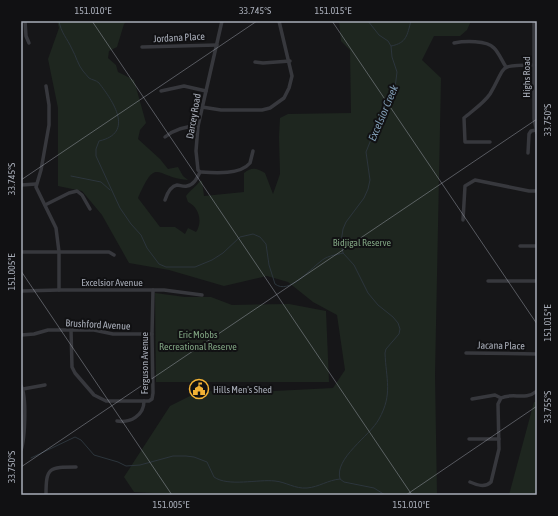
<svg xmlns="http://www.w3.org/2000/svg" width="558" height="516" viewBox="0 0 558 516" font-family="'Asap Condensed',sans-serif">
  <style>
    .green { fill: #1e261f }
    .lines { fill: none; stroke-linecap: round; stroke-linejoin: round }
    .stream { stroke: #2c353c; stroke-width: 1 }
    .minor { stroke: #37383d; stroke-width: 3.5 }
    .ticks { fill: none; stroke: #a8adb8; stroke-width: 1; stroke-opacity: 0.45 }
    .labels { text-anchor: middle; stroke-width: 4; stroke-linejoin: round; paint-order: stroke }
    .street-label { font-size: 10px; fill: #a8adb8; stroke: #111113 }
    .park-label { font-size: 10px; fill: #7fa381; stroke: #111113 }
    .poi-label { font-size: 10px; fill: #a8adb8; stroke: #111113; text-anchor: start }
    .water-label { font-size: 11px; font-style: italic; fill: #7f9bb3; stroke: #111113 }
    .neatline { fill: none; stroke: #a8adb8; stroke-width: 1.5 }
    .ticks-label { font-size: 10px; text-anchor: middle; fill: #a8adb8 }
  </style>
  <rect width="100%" height="100%" fill="#161618"/>
  <!-- green -->
  <g class="green">
    <path d="M57 21H127L124 24 117 47 109 51 108 58 116 65 118 72 134 80 146 123 140 130 138 139 160 159 168 169 178 167 183 176 188 180C155 178 157 155 138 198L160 227H175L185 234 188 228 196 232C203 222 199 207 188 202L186 196C190 190 196 187 200 181H202L204 196 244 192V173C252 167 256 168 265 173L273 194 280 174 279 137 280 118 288 114 351 113 350 50 341 41 339 21H471L467 30 460 36H434L422 60 441 78 435 375 437 495H187L134 492 124 477 170 406 200 391 255 392 333 388 345 370 337 315 313 302 288 282 267 276 224 286 169 270 129 263 102 215 82 191 58 186V108L48 59 59 28Z"/>
    <path d="M155 293 185 297H211L232 305 289 304 326 311 329 382H156Z"/>
    <path d="M534 402H537V495H509Z"/>
  </g>
  <g class="lines">
    <!-- stream -->
    <g class="stream">
      <path d="M59 21C61 33 67 38 72 49 76 56 78 65 83 71 85 73 87 76 89 78 92 80 96 80 99 83 113 101 135 133 99 141L96 149V156L120 208 131 224 141 235 147 248 159 264 166 267H195L212 260 223 253 240 237 253 234 260 237 266 244 269 265 275 284C289 295 310 269 320 262 326 256 335 255 343 253"/>
      <path d="M368 21 379 35 388 41 391 46"/>
      <path d="M71 176 101 182 110 190"/>
      <path d="M31 458 75 437 81 440 94 455 118 462 126 466 140 465 173 456H186L194 457 207 462 214 477C228 487 258 479 275 481 286 482 295 489 307 488 319 487 328 480 340 479"/>
      <path d="M385 495 374 488 344 482 340 479C334 458 370 436 379 419 393 394 386 379 385 353L386 349 399 334 400 329 398 323 393 317 378 305 368 293 354 265 343 253 341 242 343 229 346 222 364 198 368 189 370 180 366 152 374 132 395 88 397 72 392 57 391 46C407 43 407 35 411 21"/>
    </g>
    <!-- minor -->
    <g class="minor">
      <path d="M25 21 26 36 29 43"/>
      <path d="M222 21 198 126 196 151 198 170 200 172C215 173 240 175 250 163L253 151"/>
      <path d="M534 21V119L537 133"/>
      <path d="M454 43C464 41 487 40 494 48 499 53 502 61 506 67"/>
      <path d="M142 47 217 45"/>
      <path d="M255 62 263 63 290 61"/>
      <path d="M46 86 49 105V125L41 170 36 187 56 228 59 252V290"/>
      <path d="M161 91 184 86 206 91"/>
      <path d="M202 107 221 110H262L270 108 284 98 289 88 292 76 279 21"/>
      <path d="M165 137C175 129 185 126 198 126"/>
      <path d="M490 142H465L464 118C472 111 484 103 490 94 507 66 496 65 534 65"/>
      <path d="M528 153 529 134 531 131 536 130"/>
      <path d="M21 185 36 184"/>
      <path d="M165 200C167 194 170 186 177 185 180 185 183 187 187 186 194 185 197 178 200 172"/>
      <path d="M45 205 69 193 77 191 82 195 90 209"/>
      <path d="M463 220 465 186 475 180 529 191H537"/>
      <path d="M520 246H537"/>
      <path d="M21 252H109L114 255"/>
      <path d="M488 281H537"/>
      <path d="M21 291 59 290H164L202 295"/>
      <path d="M71 330 72 367 75 373 94 395 106 401H149L152 399 153 393 152 334 153 290"/>
      <path d="M21 335 34 334 48 330H94L113 334H152"/>
      <path d="M466 353 537 354"/>
      <path d="M21 386C27 395 25 439 21 450"/>
      <path d="M23 389 45 385"/>
      <path d="M472 399 495 395 501 398"/>
      <path d="M117 421C130 423 144 416 144 401"/>
      <path d="M469 439H499"/>
      <path d="M470 482C477 485 485 488 491 482L499 449 498 404 501 398C513 392 525 401 537 391"/>
      <path d="M46 495C46 467 49 467 76 467"/>
    </g>
  </g>
  <!-- ticks -->
  <path class="ticks" d="M92 21 412 495M332 21 537 324M21 180 257 21M21 271 172 495M21 467 537 119M406 495 537 406"/>
  <!-- icons -->
  <defs>
    <g id="civic-ring" transform="scale(1)"><circle r="9.5" fill="#111113" stroke="#f2b134" stroke-width="1.5"/><path d="M-.6-6.5H3V-4.5H.6V-3L4-1V1h2V6H-6V1h2V-1L-.6-3ZM-1.2 2.5V6h2.4V2.5Z" fill="#f2b134"/></g>
  </defs>
  <g fill-rule="evenodd">
    <use href="#civic-ring" x="199" y="389"/>
  </g>
  <g class="labels">
    <!-- street labels -->
    <g class="street-label">
      <text transform="translate(179 37) rotate(-3)" y="4">Jordana Place</text>
      <text transform="translate(526 77) rotate(-90)" y="4">Highs Road</text>
      <text transform="translate(193 116) rotate(-80)" y="4">Darcey Road</text>
      <text x="112" y="286">Excelsior Avenue</text>
      <text transform="translate(98 324) rotate(3)" y="4">Brushford Avenue</text>
      <text transform="translate(501 345) rotate(1)" y="4">Jacana Place</text>
      <text transform="translate(144 363) rotate(-90)" y="4">Ferguson Avenue</text>
    </g>
    <!-- park labels -->
    <g class="park-label">
      <text x="362" y="246">Bidjigal Reserve</text>
      <text x="198" y="338">Eric Mobbs<tspan x="198" dy="12">Recreational Reserve</tspan></text>
    </g>
    <!-- poi labels -->
    <g class="poi-label">
      <text x="213" y="393">Hills Men's Shed</text>
    </g>
    <!-- water labels -->
    <g class="water-label">
      <text transform="translate(383 113) rotate(-67)" y="4">Excelsior Creek</text>
    </g>
  </g>
  <!-- border -->
  <rect width="558" height="516" fill="none" stroke="#111113" stroke-width="44"/>
  <rect x="22" y="22" width="514" height="472" class="neatline"/>
  <g class="ticks-label">
    <text x="93" y="14">151.010°E</text>
    <text x="255" y="14">33.745°S</text>
    <text x="333" y="14">151.015°E</text>
    <text transform="translate(547 120) rotate(-90)" y="4">33.750°S</text>
    <text transform="translate(11 179) rotate(-90)" y="4">33.745°S</text>
    <text transform="translate(11 272) rotate(-90)" y="4">151.005°E</text>
    <text transform="translate(547 323) rotate(-90)" y="4">151.015°E</text>
    <text transform="translate(547 407) rotate(-90)" y="4">33.755°S</text>
    <text transform="translate(11 467) rotate(-90)" y="4">33.750°S</text>
    <text x="171" y="508">151.005°E</text>
    <text x="411" y="508">151.010°E</text>
  </g>
</svg>
